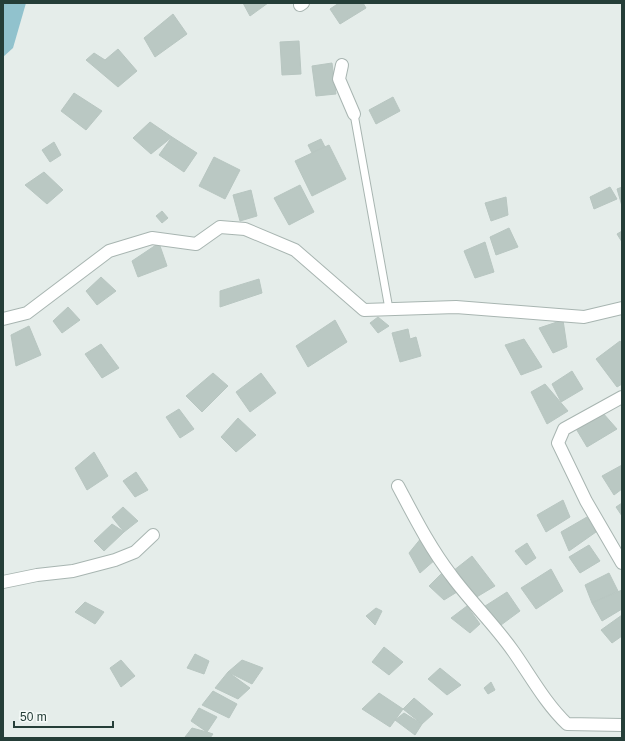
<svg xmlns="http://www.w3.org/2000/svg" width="625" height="741" viewBox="0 0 625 741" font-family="Arial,sans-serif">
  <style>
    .water { fill: #91c2cd }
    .building { fill: #bac8c3; stroke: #b8c6c1 }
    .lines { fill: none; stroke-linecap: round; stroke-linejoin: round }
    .service-casing { stroke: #a8b5b1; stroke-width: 9 }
    .minor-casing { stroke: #a8b5b1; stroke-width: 14 }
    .service { stroke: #fff; stroke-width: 7 }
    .minor { stroke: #fff; stroke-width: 12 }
  </style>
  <rect width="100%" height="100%" fill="#e5edea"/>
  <!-- water -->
  <path class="water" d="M3 3H26L13 48 3 57Z"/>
  <!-- building -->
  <g class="building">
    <path d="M243 3H268L250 16Z"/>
    <path d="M339 3H363L366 8 340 24 330 9Z"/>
    <path d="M173 14 187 34 155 57 144 38Z"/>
    <path d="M299 41 301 74 282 75 280 42Z"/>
    <path d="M118 49 137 71 118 87 86 60 94 53 105 60Z"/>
    <path d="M332 63 336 94 316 96 312 66Z"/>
    <path d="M74 93 102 111 86 130 61 111Z"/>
    <path d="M393 97 400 111 376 124 369 110Z"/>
    <path d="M150 122 172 137 151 154 133 138Z"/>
    <path d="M172 137 197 153 184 172 159 155Z"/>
    <path d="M321 139 325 147 312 153 308 145Z"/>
    <path d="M54 142 61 155 50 162 42 150Z"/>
    <path d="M329 145 346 179 312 196 295 161Z"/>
    <path d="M214 157 240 170 225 199 199 186Z"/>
    <path d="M44 172 63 190 47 204 25 185Z"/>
    <path d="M300 185 314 212 289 225 274 198Z"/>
    <path d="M610 187 617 199 594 209 590 197Z"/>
    <path d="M622 187V206L617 189Z"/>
    <path d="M251 190 257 216 240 221 233 195Z"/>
    <path d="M506 197 508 215 491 221 485 203Z"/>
    <path d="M162 211 168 218 162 223 156 216Z"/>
    <path d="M509 228 518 247 496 255 490 237Z"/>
    <path d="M622 231V242L617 234Z"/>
    <path d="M485 242 494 272 475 278 464 251Z"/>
    <path d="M159 243 167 266 138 277 132 261Z"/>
    <path d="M101 277 116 291 97 305 86 291Z"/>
    <path d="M259 279 262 293 220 307V291Z"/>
    <path d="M68 307 80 320 62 333 53 321Z"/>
    <path d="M378 317 389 326 378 333 370 323Z"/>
    <path d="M335 320 347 342 308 367 296 346Z"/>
    <path d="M563 320 567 347 553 353 539 328Z"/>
    <path d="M29 326 41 355 16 366 11 335Z"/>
    <path d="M408 329 410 339 416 337 421 356 400 362 392 333Z"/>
    <path d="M524 339 542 367 521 375 505 345Z"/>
    <path d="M620 341 622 344V384L617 387 596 359Z"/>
    <path d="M101 344 119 368 102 378 85 354Z"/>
    <path d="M572 371 583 389 561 402 552 384Z"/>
    <path d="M213 373 228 386 202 412 186 396Z"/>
    <path d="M261 373 276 393 250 412 236 392Z"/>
    <path d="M545 384 568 411 547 424 531 392Z"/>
    <path d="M179 409 194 429 180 438 166 417Z"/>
    <path d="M602 412 617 429 587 447 575 427Z"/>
    <path d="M238 418 256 435 236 452 221 437Z"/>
    <path d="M94 452 108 476 87 490 75 468Z"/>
    <path d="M622 465V489L614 495 602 476Z"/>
    <path d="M136 472 148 490 135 497 123 481Z"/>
    <path d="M563 500 570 517 546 532 537 515Z"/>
    <path d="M622 503V516L616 507Z"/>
    <path d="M123 507 138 521 124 532 112 517Z"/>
    <path d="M587 517 596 532 569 551 561 532Z"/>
    <path d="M112 524 124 532 104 551 94 541Z"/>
    <path d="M422 537 436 559 420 573 409 553Z"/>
    <path d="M527 543 536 558 526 565 515 551Z"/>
    <path d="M589 545 600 561 580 573 569 557Z"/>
    <path d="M472 556 495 586 475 598 453 571Z"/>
    <path d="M551 569 563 591 536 609 521 588Z"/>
    <path d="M442 573 457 592 444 600 429 586Z"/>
    <path d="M609 573 618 591 592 603 585 585Z"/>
    <path d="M622 590V609L602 621 592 603Z"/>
    <path d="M507 592 520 611 501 625 482 608Z"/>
    <path d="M85 602 104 612 95 624 75 612Z"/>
    <path d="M467 606 480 624 470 633 451 618Z"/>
    <path d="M376 608 382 611 375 625 366 616Z"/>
    <path d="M622 615V636L612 643 601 630Z"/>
    <path d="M384 647 403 662 389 675 372 662Z"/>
    <path d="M195 654 209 661 204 674 187 668Z"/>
    <path d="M121 660 135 676 121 687 110 668Z"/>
    <path d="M242 660 263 668 252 684 228 672Z"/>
    <path d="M440 668 461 685 447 695 428 679Z"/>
    <path d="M228 672 250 688 238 699 215 688Z"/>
    <path d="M491 682 495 690 488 694 484 688Z"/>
    <path d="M213 691 237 704 229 718 202 705Z"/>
    <path d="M379 693 403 709 390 727 362 709Z"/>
    <path d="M414 698 433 714 422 724 403 709Z"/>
    <path d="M199 708 217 717 207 732 191 721Z"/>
    <path d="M404 713 422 724 415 735 395 720Z"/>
    <path d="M192 728 207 732 213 734 210 738 185 737Z"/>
  </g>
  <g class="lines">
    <!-- service casing -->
    <g class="service-casing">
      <path id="service" d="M354 114 389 309"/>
    </g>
    <!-- minor casing -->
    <g class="minor-casing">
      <g id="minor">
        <path d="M300 5 303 3"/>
        <path d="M342 65 339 79 354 114"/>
        <path d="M3 319 27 313 109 251 152 238 196 244 220 227 245 229 295 250 364 310 456 307 584 317 622 308"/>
        <path d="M622 397 564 429 558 443 586 501 622 563"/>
        <path d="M398 486C414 516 430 548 451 575 470 601 494 624 513 651 530 675 545 703 567 724L622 725"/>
        <path d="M3 582 37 575 73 571 115 560 135 552 153 535"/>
      </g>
    </g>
    <!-- service -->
    <use href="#service" class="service"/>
    <!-- minor -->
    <use href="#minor" class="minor"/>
  </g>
  <!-- border -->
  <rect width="625" height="741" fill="none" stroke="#253e38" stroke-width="8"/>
  <!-- scale -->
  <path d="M14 721v6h99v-6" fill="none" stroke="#253e38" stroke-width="2"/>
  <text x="20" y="721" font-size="12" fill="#253e38" stroke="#f5faf8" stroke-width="3" paint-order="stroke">50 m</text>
</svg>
